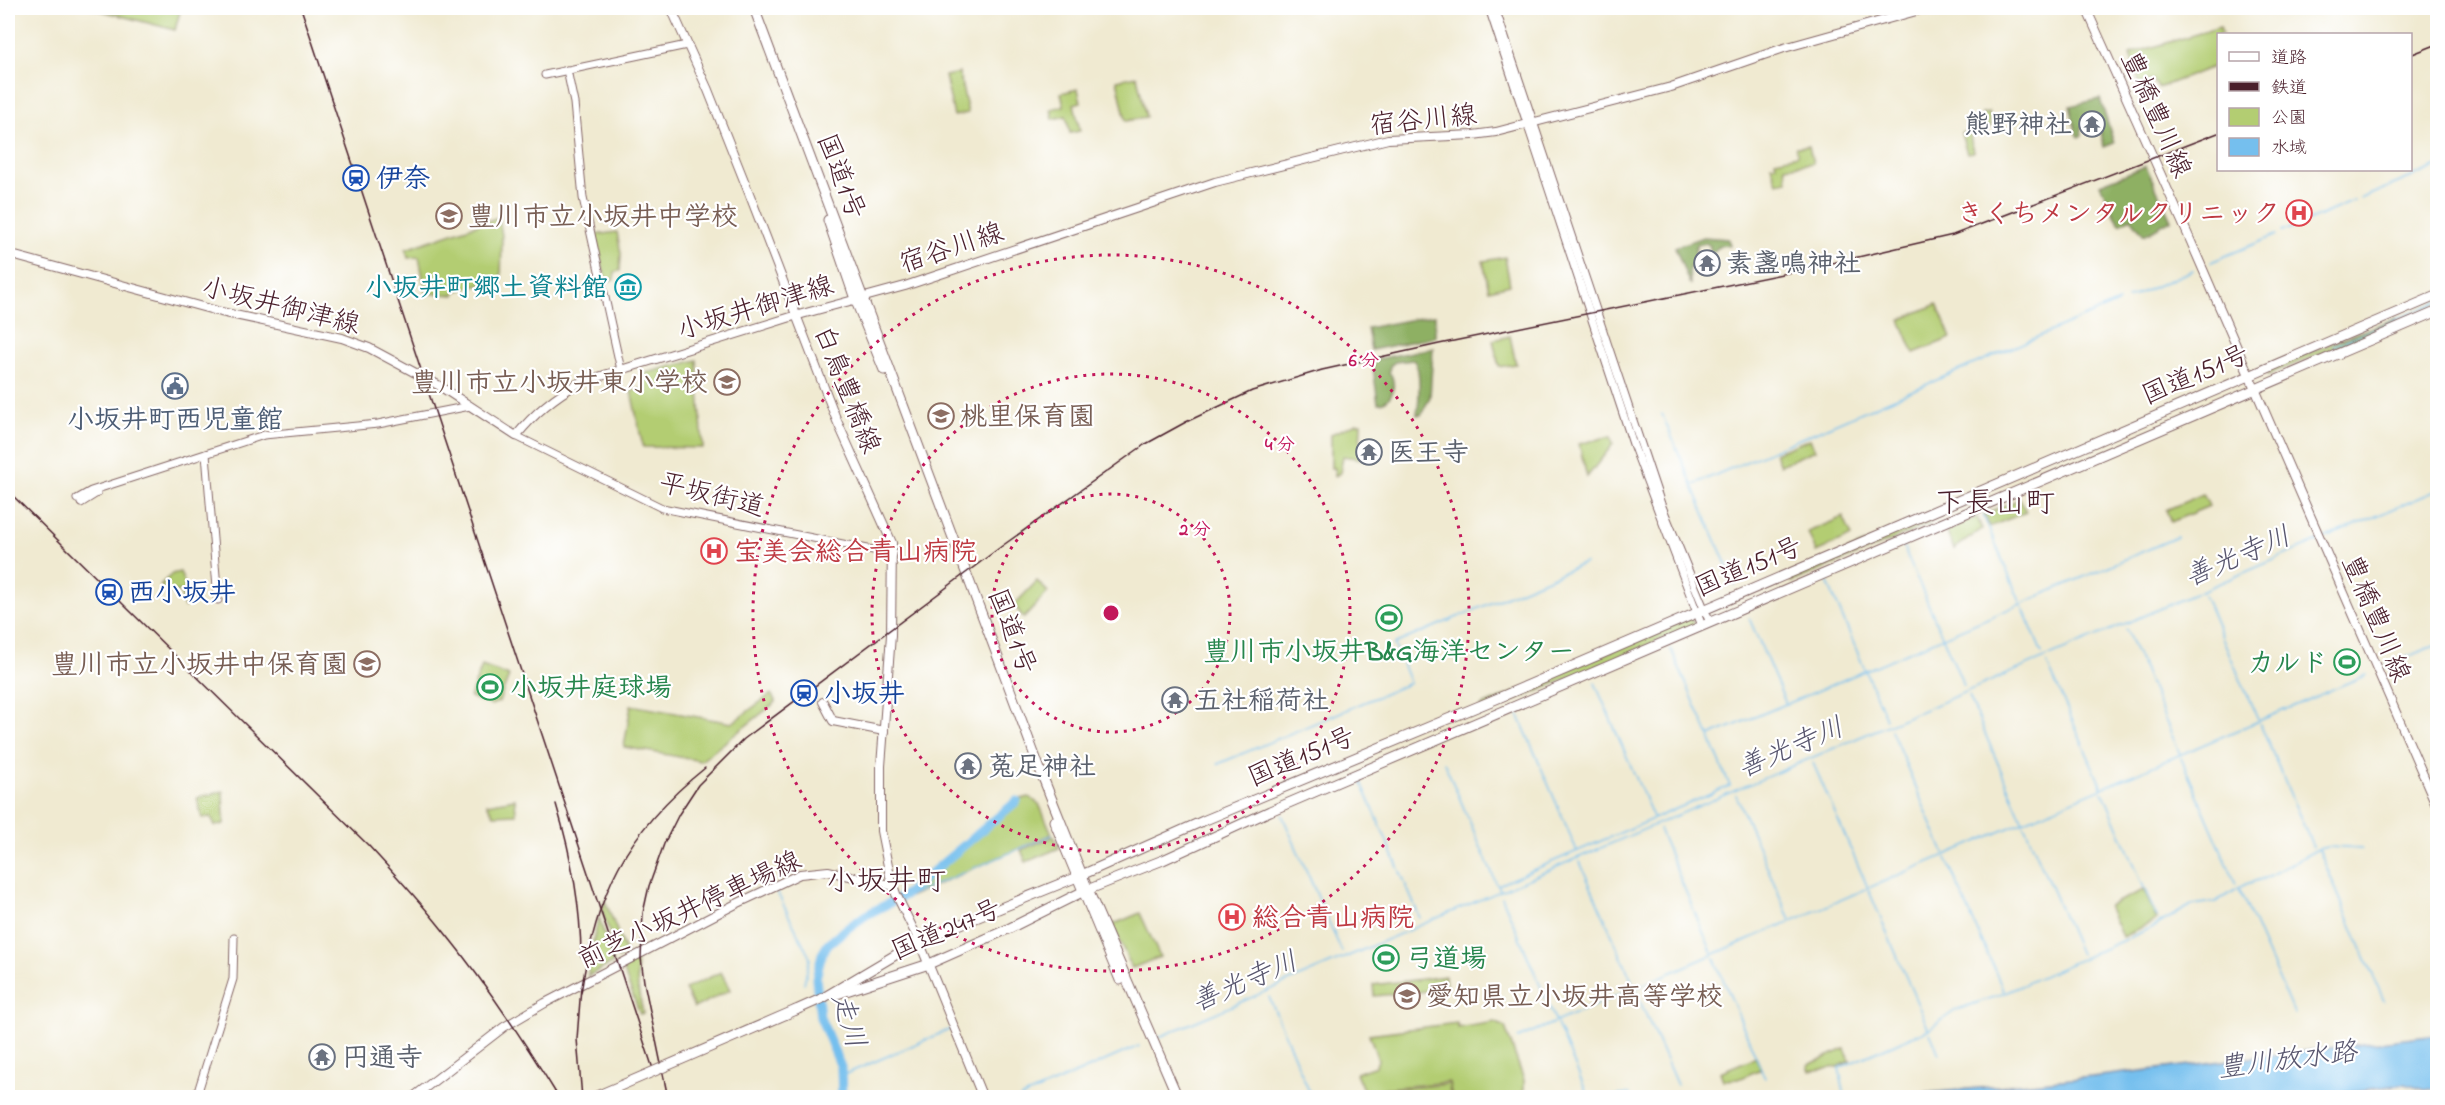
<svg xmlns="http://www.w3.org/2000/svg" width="2445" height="1105" viewBox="0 0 2445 1105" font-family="'Indie Flower','Klee One',sans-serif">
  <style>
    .green { fill: #b3cd72; stroke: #7e764e; stroke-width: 1.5 }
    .forest { fill: #8eb064; stroke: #6c6848; stroke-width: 1.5 }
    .water { fill: #75bfee; stroke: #606f8c; stroke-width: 1.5 }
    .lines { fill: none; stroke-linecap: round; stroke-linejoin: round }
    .stream { stroke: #75bfee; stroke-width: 1.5 }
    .river { stroke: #75bfee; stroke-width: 9 }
    .tertiary-casing { stroke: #846665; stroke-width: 9 }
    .secondary-casing { stroke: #846665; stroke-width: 10 }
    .trunk-casing { stroke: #846665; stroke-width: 11 }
    .tertiary { stroke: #fff; stroke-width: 7 }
    .secondary { stroke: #fff; stroke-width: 8 }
    .trunk { stroke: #fff; stroke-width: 9 }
    .rail { stroke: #4a1f2b; stroke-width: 1.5 }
    .trunk-bridge-casing { stroke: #846665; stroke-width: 11; stroke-linecap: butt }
    .trunk-bridge { stroke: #fff; stroke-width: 9 }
    .ring { fill: none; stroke: #c2185b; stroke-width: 3; stroke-dasharray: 3 6 }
    .labels { text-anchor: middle; stroke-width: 4.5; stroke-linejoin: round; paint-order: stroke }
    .street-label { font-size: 27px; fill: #4a1f2b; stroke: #fff }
    .worship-label { font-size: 27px; font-weight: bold; fill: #5b616d; stroke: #fff; text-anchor: start }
    .transit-label { font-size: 27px; font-weight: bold; fill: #164399; stroke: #fff; text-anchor: start }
    .health-label { font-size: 27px; font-weight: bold; fill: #be3a42; stroke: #fff; text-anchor: start }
    .education-label { font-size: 27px; font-weight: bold; fill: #785e54; stroke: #fff; text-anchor: start }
    .culture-label { font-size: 27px; font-weight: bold; fill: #0d838f; stroke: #fff; text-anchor: end }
    .service-label { font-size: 27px; font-weight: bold; fill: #4e5e75; stroke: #fff }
    .leisure-label { font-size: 27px; font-weight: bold; fill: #27864d; stroke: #fff; text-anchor: start }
    .water-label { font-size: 28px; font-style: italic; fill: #59576f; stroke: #fff }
    .quarter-label { font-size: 30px; fill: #4a1f2b; stroke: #fff }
    .centre { fill: #c2185b; stroke: #fff; stroke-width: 3 }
    .ring-label { font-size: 18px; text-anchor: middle; font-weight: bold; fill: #c2185b; stroke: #fff; stroke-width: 4.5; stroke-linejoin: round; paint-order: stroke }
  </style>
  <rect width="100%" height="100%" fill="#fff"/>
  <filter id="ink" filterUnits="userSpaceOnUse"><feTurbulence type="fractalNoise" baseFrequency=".0167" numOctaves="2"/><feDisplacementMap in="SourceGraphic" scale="12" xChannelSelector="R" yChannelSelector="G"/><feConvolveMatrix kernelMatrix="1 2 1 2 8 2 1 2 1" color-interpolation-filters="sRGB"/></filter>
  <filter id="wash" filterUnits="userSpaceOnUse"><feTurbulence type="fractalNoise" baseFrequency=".008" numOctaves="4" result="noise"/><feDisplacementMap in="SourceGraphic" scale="24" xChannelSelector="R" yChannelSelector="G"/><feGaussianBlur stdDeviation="1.35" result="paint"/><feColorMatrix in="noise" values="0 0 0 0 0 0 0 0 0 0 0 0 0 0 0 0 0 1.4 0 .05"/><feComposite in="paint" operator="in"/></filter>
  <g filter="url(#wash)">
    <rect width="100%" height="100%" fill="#f0ead1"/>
    <!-- green -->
    <g class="green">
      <path d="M91 8H181L175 30Z"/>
      <path d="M2220 27 2222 34H2218V65L2158 88 2153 80 2140 84 2130 54Z"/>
      <path d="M959 73 968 113 954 116 945 76Z"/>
      <path d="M1137 76 1146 117 1126 121 1117 80Z"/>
      <path d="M1078 89 1081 102 1074 104 1080 131 1070 133 1066 116 1053 119 1051 109 1064 106 1061 93Z"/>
      <path d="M1989 113 1991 126 1970 134 1973 152 1967 153 1961 133 1969 131V128L1975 126 1974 121 1983 119 1982 114Z"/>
      <path d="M1809 146 1813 163 1785 167 1787 181 1777 183 1771 165H1776L1775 160 1798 155 1796 147Z"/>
      <path d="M499 217 502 236 501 283 489 286 488 283 456 291 455 295 426 293 419 257 408 258 406 249Z"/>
      <path d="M617 232 621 254 620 271 615 272 614 280H606L595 235Z"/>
      <path d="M1505 257 1510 285 1489 290 1483 261Z"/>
      <path d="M1937 304 1951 338 1914 353 1900 320Z"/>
      <path d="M2395 318 2397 323C2355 342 2311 356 2268 375L2266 370Z"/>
      <path d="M1510 336 1516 364 1499 367 1493 340Z"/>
      <path d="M697 360 703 448 643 447 631 391 645 388 642 374Z"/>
      <path d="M1357 423H1361L1360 449 1369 450V460L1343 456 1340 473 1335 476V468H1331V434Z"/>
      <path d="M1611 436 1613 444 1587 477 1579 444Z"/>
      <path d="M1810 439 1815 450 1780 465 1775 453Z"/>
      <path d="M2203 494 2209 506 2171 522 2166 510Z"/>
      <path d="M2020 499 2026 512 1989 527 1984 514Z"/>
      <path d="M1843 517 1852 536 1816 552 1808 532Z"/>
      <path d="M1977 517 1982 529 1954 549 1946 531Z"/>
      <path d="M1927 518 1930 524 1792 582 1789 575Z"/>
      <path d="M180 572 187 590 192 589 196 600 184 607 180 591 168 593 160 585 172 574Z"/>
      <path d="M1037 581 1048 592 1024 618 1014 605Z"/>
      <path d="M1691 617 1695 625 1483 714 1480 707Z"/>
      <path d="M482 666 509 676 499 702 491 705 470 697Z"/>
      <path d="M771 694 776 702 701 761 624 747 631 705 732 723Z"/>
      <path d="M223 791 224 824 215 826 211 817 202 818 197 798Z"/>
      <path d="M1029 797 1039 804 1052 834 904 899 906 894 1021 799Z"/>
      <path d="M515 799 516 814 494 815 487 804Z"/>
      <path d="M1054 836 1059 848 1026 862 1021 850Z"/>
      <path d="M2144 890 2157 920 2122 937 2108 906Z"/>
      <path d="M605 900 626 954 618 959 602 910Z"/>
      <path d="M1140 913 1160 957 1132 968 1112 925Z"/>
      <path d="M599 917 613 963 588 976 590 954Z"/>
      <path d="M636 958 638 989 643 1013 640 1014 621 965Z"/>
      <path d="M721 972 730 990 694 1008 685 989Z"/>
      <path d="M1445 976 1446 989 1409 993 1407 981Z"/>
      <path d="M1405 981 1406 993 1374 996 1373 985Z"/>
      <path d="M1495 1022 1505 1027 1524 1080V1089L1519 1097H1452L1449 1082 1388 1088 1366 1096 1356 1073 1376 1066 1378 1060 1369 1034 1457 1023 1458 1028Z"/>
      <path d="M1845 1049 1850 1061 1838 1067 1810 1071 1808 1065Z"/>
      <path d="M1756 1057 1761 1069 1738 1079 1723 1080 1720 1072Z"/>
      <path d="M1449 1084 1450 1097H1368L1383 1090Z"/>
    </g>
    <!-- forest -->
    <g class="forest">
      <path d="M2100 99 2114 143 2104 147 2097 114 2085 115 2086 125 2081 127 2082 135 2079 137 2077 136 2070 106Z"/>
      <path d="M2146 166 2171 220 2144 235 2131 218 2120 224 2115 217 2100 184Z"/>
      <path d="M1703 237 1728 239 1730 246 1720 245 1713 253 1710 252V246L1706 243 1697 245 1695 252 1696 267H1689L1690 285 1675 247Z"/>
      <path d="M1435 315V337L1371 350 1367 328Z"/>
      <path d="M1433 348 1430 397 1421 415H1417V413C1419 402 1422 367 1413 360L1395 362 1390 366 1389 372C1398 382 1393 403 1378 403L1372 360Z"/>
    </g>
    <!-- water -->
    <path class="water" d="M2437 1035V1088L2425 1090 2405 1084 2307 1098 1886 1097 2092 1077Z"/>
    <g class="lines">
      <!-- stream -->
      <g class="stream">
        <path d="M2360 199 2438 166"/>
        <path d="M2282 232 2354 201"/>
        <path d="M2211 262 2276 235"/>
        <path d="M2127 299 2193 270"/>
        <path d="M2333 346 2438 302"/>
        <path d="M1662 414 1735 585"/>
        <path d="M1692 485 2119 302"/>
        <path d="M1983 515 2042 653"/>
        <path d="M2322 539 2438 490"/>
        <path d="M1902 544 1964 686"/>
        <path d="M1827 581 1886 719"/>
        <path d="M2204 595 2258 720"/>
        <path d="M2126 629 2180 754"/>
        <path d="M1671 649 1709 736"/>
        <path d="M2047 663 2102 788"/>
        <path d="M2386 666 2438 644"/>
        <path d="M1595 683 1653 817"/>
        <path d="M1969 696 2023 822"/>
        <path d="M1787 704 2177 537"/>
        <path d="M1518 714 1577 851"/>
        <path d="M2260 724 2313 847"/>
        <path d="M1891 730 1944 853"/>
        <path d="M2181 758 2236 884"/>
        <path d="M1444 762 1497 885"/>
        <path d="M1813 763 1868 888"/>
        <path d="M1218 764 1410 683 1394 644 1585 563"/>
        <path d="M1361 781 1420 918"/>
        <path d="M2103 792 2157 918"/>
        <path d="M1736 795 1790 920"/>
        <path d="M1282 815 1342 952"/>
        <path d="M2024 825 2080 954"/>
        <path d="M1659 829 1712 953"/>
        <path d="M2319 850 2384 1001"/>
        <path d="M1946 858 2004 992"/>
        <path d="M1580 862 1635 988"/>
        <path d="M2239 889 2294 1014"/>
        <path d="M776 890 810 958 804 983"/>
        <path d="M1500 890 1498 885 1730 786 1709 736 1786 704 1749 618"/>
        <path d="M1869 891 1928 1028"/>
        <path d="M1502 897 1556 1022"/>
        <path d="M901 899 1052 835"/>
        <path d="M1714 958 1765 1078"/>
        <path d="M1636 992 1677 1085"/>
        <path d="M1269 997 1312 1098"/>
        <path d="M1557 1024 1589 1098"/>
        <path d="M1930 1033 1939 1054"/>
        <path d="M1157 1038 2318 541"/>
        <path d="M1518 1038 2366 675"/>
        <path d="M841 1076 951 1029"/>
        <path d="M1844 1092 1839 1068 1929 1029 1956 1010 2005 993 2153 927 2192 905 2215 902 2246 884 2265 878 2318 849 2328 847 2362 849"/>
        <path d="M1020 1098 1139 1046"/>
        <path d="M1600 1098 1630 1094"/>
      </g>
      <!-- river -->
      <path class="river" d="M842 1098 841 1067 820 1017 816 978 822 954 828 944 845 930 866 915 905 895 1017 801"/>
    </g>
  </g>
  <g filter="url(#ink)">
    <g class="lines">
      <!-- tertiary casing -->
      <g class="tertiary-casing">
        <g id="tertiary">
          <path d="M1489 8 1634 447 1702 626"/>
          <path d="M1495 8 1661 504 1710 623"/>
          <path d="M1894 8 1896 15"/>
          <path d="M567 70 574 103 583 198 621 370"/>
          <path d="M545 75 687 45"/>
          <path d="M516 436 662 508 893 554"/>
          <path d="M206 454 218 600"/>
          <path d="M77 499 91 491 264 435 378 424 470 406"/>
          <path d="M81 503 97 493"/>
          <path d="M196 1098 233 979 234 938"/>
        </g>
      </g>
      <!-- secondary casing -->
      <g class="secondary-casing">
        <g id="secondary">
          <path d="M671 8 708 90 749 193 837 421 892 543 891 635 881 766V831L890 876 896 894 919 941 983 1098"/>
          <path d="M2086 8 2188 235 2438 809"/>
          <path d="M8 254 221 312 342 338 369 348 438 385 516 436C533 415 555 396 579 383L791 317 905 286 1215 182 1388 139 1473 135 1496 132 1671 87 1784 48 1927 8"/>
          <path d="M823 702 833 721 884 731"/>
          <path d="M412 1098 504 1027 545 1003 734 905 800 874 828 871 894 886"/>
        </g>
      </g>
      <!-- trunk casing -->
      <g class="trunk-casing">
        <g id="trunk">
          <path d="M754 8 1044 780 1088 890 1178 1098"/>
          <path d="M828 220 855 299 884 370"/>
          <path d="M1054 821 1120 980"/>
          <path d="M837 994 929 964 1008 929 1082 892 1163 860 1270 811 2438 311"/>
          <path d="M796 1010 823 998 919 941 1077 877 1203 821 1496 699 2438 295"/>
        </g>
      </g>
      <!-- tertiary -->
      <use href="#tertiary" class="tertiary"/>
      <!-- secondary -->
      <use href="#secondary" class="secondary"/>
      <!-- trunk -->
      <use href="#trunk" class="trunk"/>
      <!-- rail -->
      <g class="rail">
        <path d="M301 8 655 1075"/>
        <path d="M2410 55 2438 44"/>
        <path d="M8 491 368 845C393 872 418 899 441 928 484 981 523 1039 559 1098"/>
        <path d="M556 804C571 854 581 904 581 957"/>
        <path d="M581 987 577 1039 582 1098"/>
        <path d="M581 993C596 893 625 832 705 768"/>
        <path d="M668 1098 644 982 641 958 643 913 649 886 664 844 679 814 698 785 744 739 1002 546 1144 445 1186 422 1252 391 1322 370 1439 344 1802 270 1953 235 2218 133"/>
      </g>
      <!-- trunk-bridge casing -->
      <g class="trunk-bridge-casing">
        <path id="trunk-bridge" d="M592 1098 796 1010"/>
      </g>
      <!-- trunk-bridge -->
      <use href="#trunk-bridge" class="trunk-bridge"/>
    </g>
  </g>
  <!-- distance rings -->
  <g class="ring">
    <circle cx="1111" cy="613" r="119"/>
    <circle cx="1111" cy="613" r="239"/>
    <circle cx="1111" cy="613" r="358"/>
  </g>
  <!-- icons -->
  <defs>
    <g id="temple-ring" transform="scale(1.35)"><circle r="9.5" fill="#fff" stroke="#6b7280" stroke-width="1.5"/><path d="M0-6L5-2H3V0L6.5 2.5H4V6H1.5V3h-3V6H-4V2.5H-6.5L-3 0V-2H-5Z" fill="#6b7280"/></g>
    <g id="station-ring" transform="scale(1.35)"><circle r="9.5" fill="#fff" stroke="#1a4fb4" stroke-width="1.5"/><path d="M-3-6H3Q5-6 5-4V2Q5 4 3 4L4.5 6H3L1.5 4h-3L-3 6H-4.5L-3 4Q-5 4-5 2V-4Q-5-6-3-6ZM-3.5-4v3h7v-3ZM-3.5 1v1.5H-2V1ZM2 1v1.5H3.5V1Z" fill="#1a4fb4"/></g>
    <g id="hospital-ring" transform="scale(1.35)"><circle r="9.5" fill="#fff" stroke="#e0444e" stroke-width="1.5"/><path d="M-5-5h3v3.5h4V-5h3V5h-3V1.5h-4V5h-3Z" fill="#e0444e"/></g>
    <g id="school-ring" transform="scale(1.35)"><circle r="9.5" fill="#fff" stroke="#8d6e63" stroke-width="1.5"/><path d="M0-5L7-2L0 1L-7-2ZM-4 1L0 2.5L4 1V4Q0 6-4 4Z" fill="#8d6e63"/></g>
    <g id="museum-ring" transform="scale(1.35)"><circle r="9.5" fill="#fff" stroke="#0f9aa8" stroke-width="1.5"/><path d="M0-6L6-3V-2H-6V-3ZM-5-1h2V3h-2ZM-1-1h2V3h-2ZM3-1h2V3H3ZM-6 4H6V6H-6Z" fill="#0f9aa8"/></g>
    <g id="civic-ring" transform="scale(1.35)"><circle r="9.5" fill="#fff" stroke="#5c6f8a" stroke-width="1.5"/><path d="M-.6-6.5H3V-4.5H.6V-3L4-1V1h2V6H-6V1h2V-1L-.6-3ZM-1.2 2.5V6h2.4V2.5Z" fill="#5c6f8a"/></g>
    <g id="stadium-ring" transform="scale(1.35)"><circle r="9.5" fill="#fff" stroke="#2e9e5b" stroke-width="1.5"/><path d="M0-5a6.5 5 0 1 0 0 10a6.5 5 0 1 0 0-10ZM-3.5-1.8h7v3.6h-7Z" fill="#2e9e5b"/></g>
  </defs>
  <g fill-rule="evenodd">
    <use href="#temple-ring" x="2092" y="124"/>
    <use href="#station-ring" x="356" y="178"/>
    <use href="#hospital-ring" x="2299" y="213"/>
    <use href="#school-ring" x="449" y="216"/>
    <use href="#temple-ring" x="1707" y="263"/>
    <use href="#museum-ring" x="628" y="287"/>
    <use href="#school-ring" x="727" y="382"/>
    <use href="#civic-ring" x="175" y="386"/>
    <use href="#school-ring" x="941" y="416"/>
    <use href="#temple-ring" x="1369" y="452"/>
    <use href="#hospital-ring" x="714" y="551"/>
    <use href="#station-ring" x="109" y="592"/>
    <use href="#stadium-ring" x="1389" y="618"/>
    <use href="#stadium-ring" x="2347" y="662"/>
    <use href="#school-ring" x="367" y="664"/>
    <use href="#stadium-ring" x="490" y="687"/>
    <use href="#station-ring" x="804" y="693"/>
    <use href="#temple-ring" x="1175" y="700"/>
    <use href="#temple-ring" x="968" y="766"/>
    <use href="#hospital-ring" x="1232" y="917"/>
    <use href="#stadium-ring" x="1386" y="958"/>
    <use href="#school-ring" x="1407" y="996"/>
    <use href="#temple-ring" x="322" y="1057"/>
  </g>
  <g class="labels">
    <!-- street labels -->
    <g class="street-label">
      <text transform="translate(2157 114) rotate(66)" y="9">豊橋豊川線</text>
      <text transform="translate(1423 119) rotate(-6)" y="9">宿谷川線</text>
      <text transform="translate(842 176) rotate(69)" y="9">国道1号</text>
      <text transform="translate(951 247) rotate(-18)" y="9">宿谷川線</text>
      <text transform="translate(281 305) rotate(14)" y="9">小坂井御津線</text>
      <text transform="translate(755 307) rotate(-17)" y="9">小坂井御津線</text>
      <text transform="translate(2195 374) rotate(-23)" y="9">国道151号</text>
      <text transform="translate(848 389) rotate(68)" y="9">白鳥豊橋線</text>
      <text transform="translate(712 494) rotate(14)" y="9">平坂街道</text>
      <text transform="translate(1748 566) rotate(-23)" y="9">国道151号</text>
      <text transform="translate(2377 618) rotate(67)" y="9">豊橋豊川線</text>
      <text transform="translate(1013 631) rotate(69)" y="9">国道1号</text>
      <text transform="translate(1301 756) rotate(-23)" y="9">国道151号</text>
      <text transform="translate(689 909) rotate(-25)" y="9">前芝小坂井停車場線</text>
      <text transform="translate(946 929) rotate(-23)" y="9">国道247号</text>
    </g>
    <!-- worship labels -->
    <g class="worship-label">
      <text x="2072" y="133" text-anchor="end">熊野神社</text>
      <text x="1726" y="272">素盞鳴神社</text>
      <text x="1388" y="461">医王寺</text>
      <text x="1194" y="709">五社稲荷社</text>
      <text x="988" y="775">菟足神社</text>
      <text x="342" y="1066">円通寺</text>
    </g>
    <!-- transit labels -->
    <g class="transit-label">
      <text x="376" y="187">伊奈</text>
      <text x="128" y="601">西小坂井</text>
      <text x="824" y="702">小坂井</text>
    </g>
    <!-- health labels -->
    <g class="health-label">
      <text x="2280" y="222" text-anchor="end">きくちメンタルクリニック</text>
      <text x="734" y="560">宝美会総合青山病院</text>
      <text x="1252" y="926">総合青山病院</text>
    </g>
    <!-- education labels -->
    <g class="education-label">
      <text x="468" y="225">豊川市立小坂井中学校</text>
      <text x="708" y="391" text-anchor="end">豊川市立小坂井東小学校</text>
      <text x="960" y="425">桃里保育園</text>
      <text x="348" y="673" text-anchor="end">豊川市立小坂井中保育園</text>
      <text x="1426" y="1005">愛知県立小坂井高等学校</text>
    </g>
    <!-- culture labels -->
    <g class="culture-label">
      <text x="608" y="296">小坂井町郷土資料館</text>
    </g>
    <!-- service labels -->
    <g class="service-label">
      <text x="175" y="428">小坂井町西児童館</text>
    </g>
    <!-- leisure labels -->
    <g class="leisure-label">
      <text x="1389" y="660" text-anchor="middle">豊川市小坂井B&amp;G海洋センター</text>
      <text x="2328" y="671" text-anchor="end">カルド</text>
      <text x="510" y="696">小坂井庭球場</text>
      <text x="1406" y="967">弓道場</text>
    </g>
    <!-- water labels -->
    <g class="water-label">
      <text transform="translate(2237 555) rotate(-23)" y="10">善光寺川</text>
      <text transform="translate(1790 746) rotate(-23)" y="10">善光寺川</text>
      <text transform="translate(1244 980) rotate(-23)" y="10">善光寺川</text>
      <text transform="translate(850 1020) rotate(73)" y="10">走川</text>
      <text transform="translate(2287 1058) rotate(-7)" y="10">豊川放水路</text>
    </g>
    <!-- quarter labels -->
    <g class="quarter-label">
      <text x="1995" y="512">下長山町</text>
      <text x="886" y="890">小坂井町</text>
    </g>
  </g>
  <circle cx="1111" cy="613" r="9" class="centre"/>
  <g class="ring-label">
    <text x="1364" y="366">6 分</text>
    <text x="1280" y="450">4 分</text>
    <text x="1195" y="535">2 分</text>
  </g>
  <!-- margin -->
  <rect width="2445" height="1105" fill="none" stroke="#fff" stroke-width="30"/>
  <!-- legend -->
  <rect x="2217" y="33" width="195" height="138" fill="#ffffff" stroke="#b7a5aa" stroke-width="1.5"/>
  <rect x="2229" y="52" width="30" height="9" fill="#ffffff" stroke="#b7a5aa" stroke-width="1.5"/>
  <text x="2271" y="63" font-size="18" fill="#4a1f2b">道路</text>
  <rect x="2229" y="82" width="30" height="9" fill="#4a1f2b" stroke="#b7a5aa" stroke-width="1.5"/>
  <text x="2271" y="93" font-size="18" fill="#4a1f2b">鉄道</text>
  <rect x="2229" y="108" width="30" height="18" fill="#b3cd72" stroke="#b7a5aa" stroke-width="1.5"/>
  <text x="2271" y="123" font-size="18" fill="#4a1f2b">公園</text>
  <rect x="2229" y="138" width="30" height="18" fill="#75bfee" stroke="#b7a5aa" stroke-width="1.5"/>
  <text x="2271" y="153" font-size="18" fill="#4a1f2b">水域</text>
</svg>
